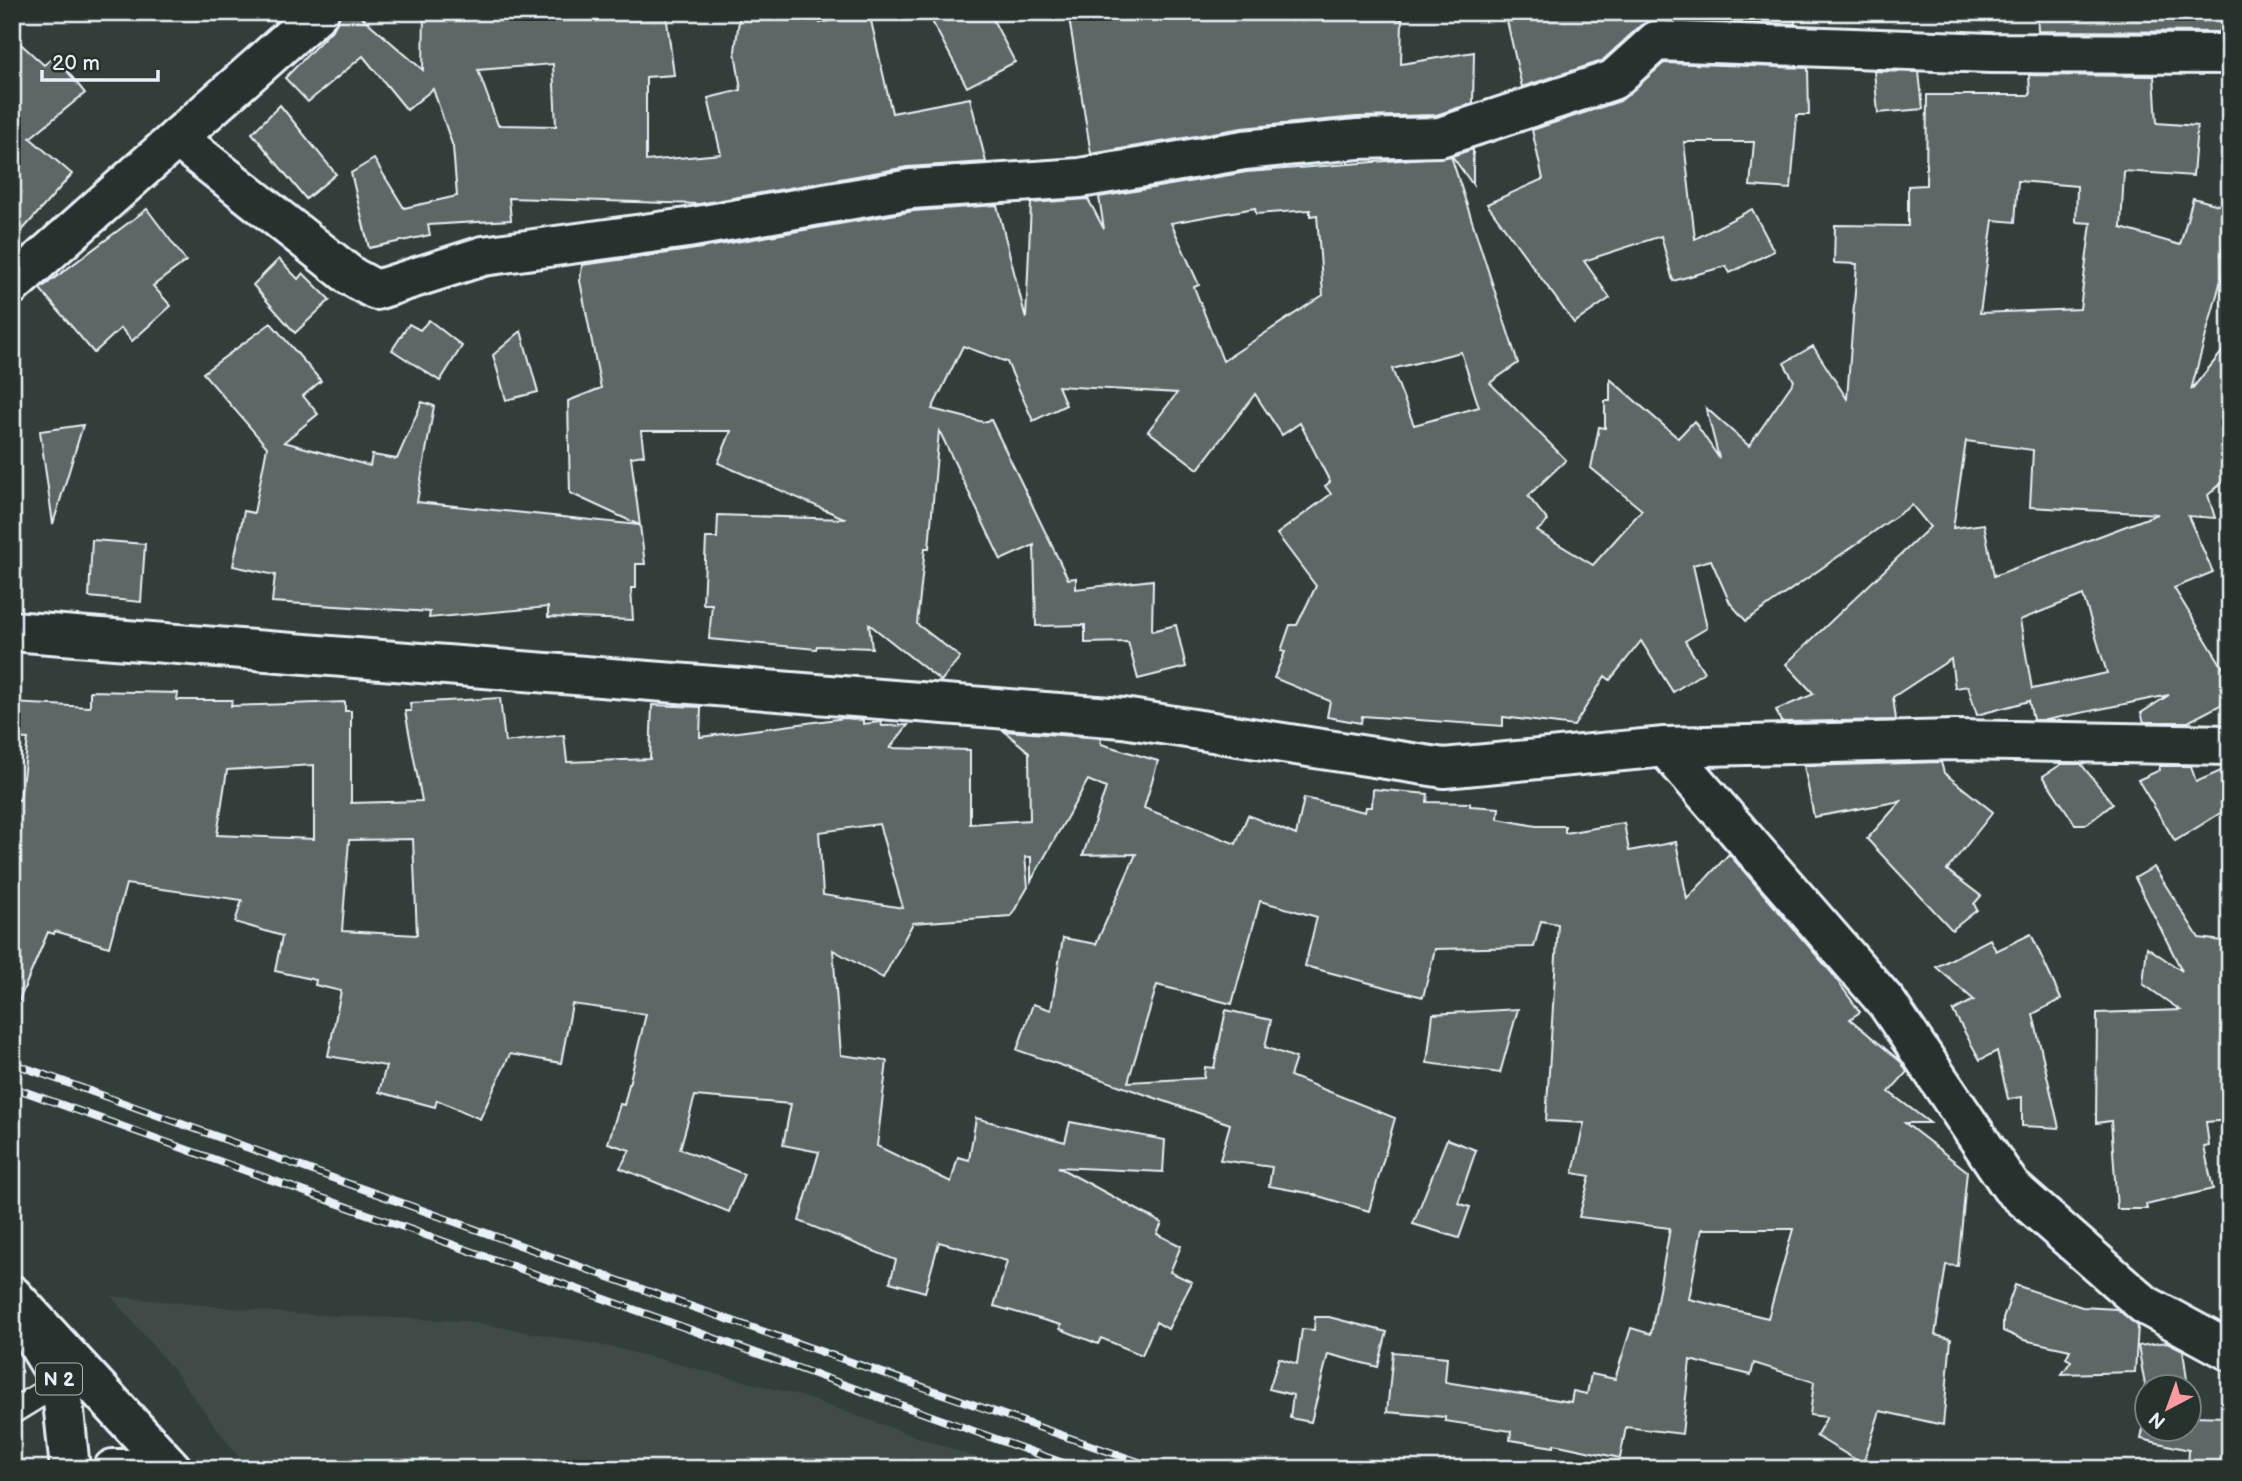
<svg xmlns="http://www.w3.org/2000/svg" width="2242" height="1481" viewBox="0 0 2242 1481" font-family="'Balsamiq Sans',sans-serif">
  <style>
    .built { fill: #3f4b46 }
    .building { fill: #5c6865; stroke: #e8f1f8; stroke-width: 2; fill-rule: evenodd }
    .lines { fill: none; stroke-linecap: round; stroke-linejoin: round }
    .service-casing { stroke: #e8f1f8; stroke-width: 28 }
    .minor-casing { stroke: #e8f1f8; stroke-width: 44 }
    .primary-casing { stroke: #e8f1f8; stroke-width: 44 }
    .service { stroke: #26332d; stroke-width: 23 }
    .minor { stroke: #26332d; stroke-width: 38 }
    .primary { stroke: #26332d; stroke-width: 38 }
    .rail-casing { stroke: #e8f1f8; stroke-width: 8 }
    .rail { stroke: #26332d; stroke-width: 5; stroke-dasharray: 16; stroke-linecap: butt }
    .labels { text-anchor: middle; stroke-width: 5; stroke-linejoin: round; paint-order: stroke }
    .shield { fill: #26332d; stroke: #aeb8bb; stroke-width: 2 }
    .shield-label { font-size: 19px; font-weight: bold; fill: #e8f1f8 }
  </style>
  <rect width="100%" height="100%" fill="#323e39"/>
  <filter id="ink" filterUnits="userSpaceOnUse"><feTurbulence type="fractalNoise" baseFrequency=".0143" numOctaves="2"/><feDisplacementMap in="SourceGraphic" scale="14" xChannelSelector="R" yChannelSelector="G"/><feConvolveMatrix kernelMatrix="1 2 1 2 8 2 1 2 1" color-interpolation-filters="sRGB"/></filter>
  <g filter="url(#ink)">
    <!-- built -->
    <path class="built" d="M111 1296 294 1314 466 1321 616 1348 798 1395 1009 1469H252L237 1455 175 1372Z"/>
    <!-- building -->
    <g class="building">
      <path d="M340 12H356L423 70 424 12 666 13 674 75 646 77V161L721 154 708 98 741 90 735 51 740 12H819L820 23 869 12 892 113 970 98 986 162 907 167 699 204 509 198 511 220 428 225 430 235 369 248 351 173 374 159 404 208 457 196 453 147 433 89 407 110 363 56 308 102 285 78 334 28ZM553 64 556 126 498 125 478 70Z"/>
      <path d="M927 12H989L1015 62 967 87Z"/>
      <path d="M1068 12H1199L1200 19 1270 16V14L1402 19 1401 64 1474 52 1473 103 1436 115 1356 117 1242 128 1091 154Z"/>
      <path d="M1505 12H1795V24L1656 19 1641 25 1602 61 1522 87Z"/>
      <path d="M2037 12H2230V32L2038 31Z"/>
      <path d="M12 36 44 65 55 56 85 93 30 138 72 174 12 242Z"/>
      <path d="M1664 63 1808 68 1809 115H1797L1791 189 1750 186 1754 142H1684L1695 239 1752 209 1774 251 1730 273 1726 266 1673 281 1661 236 1584 261 1610 298 1574 323 1487 204 1543 179 1532 130 1620 101Z"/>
      <path d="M1874 71 1919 72 1923 109 1878 113Z"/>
      <path d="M2029 75 2154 76 2157 123 2197 126 2193 176 2124 171 2121 228 2180 245 2193 198 2230 208V224L2221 256 2227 258 2191 390 2230 342V476L2208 495 2215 518 2188 516 2213 572 2174 588 2230 679V700L2188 722H2144L2141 713 2169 695 2046 720H2033L2029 701 1977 715 1968 686 1955 688 1951 659 1893 697 1896 720 1781 722 1776 710 1814 694 1786 664 1930 527 1912 505 1746 621 1730 603 1711 560 1693 565 1707 628 1685 641 1704 672 1673 692 1641 641 1610 680 1605 676 1574 726 1503 717V726L1362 716 1361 723 1327 717 1330 701 1274 678 1285 652 1281 651 1290 625H1297L1316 586 1277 534 1331 494 1325 486 1330 482 1300 423 1282 435 1255 394 1198 469 1148 431 1177 393 1058 386 1066 405 1033 421 1007 362 963 346 932 409 983 422 991 420 1068 579 1076 578V589L1153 580 1152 631 1176 625 1186 667 1138 679 1128 642 1085 643V625L1036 626 1034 545 1001 560 939 430 929 548H925L917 624 960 657 941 681 869 624 872 648 817 646 816 649 709 639 712 604H703L706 538H717L718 515 846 519 718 463 731 431H641L644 455 631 457 645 564H636V588H631L633 620 548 617V607L429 618 430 612 272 602 275 575 233 566 244 511 254 513 267 447 203 373 271 323 321 381 303 396 318 414 284 442 370 466 372 455 397 459 422 402 434 406 417 502 639 525 570 493 568 401 601 388 580 281 582 265 690 250 914 211 997 205 1026 319 1031 203 1088 199 1104 229 1099 197 1247 172 1451 156 1518 363 1490 383 1566 460 1528 496 1548 521 1537 531 1593 565 1642 510 1591 468 1599 427 1605 428V401H1610V379L1678 438 1694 421 1719 458 1706 408 1749 446 1794 381 1784 363 1813 346 1847 399 1857 264 1834 263 1835 225 1908 226V186L1926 185 1927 95H2030ZM2018 181 2077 186 2076 222 2091 223 2080 309 1980 313 1993 220 2015 222ZM1255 208 1256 214 1310 210V216L1317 215 1323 295 1223 361 1194 287 1199 285 1171 223ZM1461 352 1479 407 1414 425 1392 369ZM1966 441 2033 450 2030 507 2158 514 1994 576 1984 524 1953 528ZM2083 595 2107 673 2032 689 2020 620Z"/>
      <path d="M280 105 336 174 306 199 252 133Z"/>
      <path d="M1473 149V185L1452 156Z"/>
      <path d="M147 209 186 261 153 286 171 306 132 341 121 328 94 353 40 289Z"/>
      <path d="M279 259 298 279 303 273 330 300 295 333 253 285Z"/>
      <path d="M429 320 462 346 440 381 392 350 409 324 420 330Z"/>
      <path d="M521 331 538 392 506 400 493 355Z"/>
      <path d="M83 425 53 524 40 431Z"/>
      <path d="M92 540 145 544 141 602 89 597Z"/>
      <path d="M90 691 178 693 177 700H232L231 706 345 702V711H351V803L422 801 405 711H411L410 703 500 698 505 742 564 735 567 762 650 759 652 705 701 707 700 737 845 718 863 720V724L881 722 882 726 908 725 890 748 970 750V824L1030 820 1029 752 1004 731 1101 738V744L1158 761 1144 808 1236 844 1248 815 1296 835 1304 798 1365 812 1366 807H1372L1373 789 1428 794 1427 802 1470 803V806L1499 808 1498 819 1536 826H1565V833L1624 823 1629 851 1676 842 1687 899 1729 854 1831 972 1860 1012 1850 1019 1901 1062 1907 1072 1889 1092 1930 1123H1905L1967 1171 1958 1266 1946 1265 1935 1335 1951 1339 1943 1425 1880 1411 1863 1464 1816 1436 1827 1417 1810 1415 1814 1382 1754 1363 1751 1375 1690 1360 1682 1434 1626 1427 1620 1458 1554 1444V1447L1510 1440 1511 1431 1445 1421V1417L1387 1412 1393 1352 1447 1357 1445 1382 1571 1402 1573 1391 1587 1394 1591 1374 1615 1379 1631 1328 1651 1334 1670 1228 1579 1217 1590 1176 1573 1173 1584 1123 1546 1121 1558 924 1541 921 1534 947 1435 949 1423 997 1305 966 1317 917 1260 901 1232 1004 1157 985 1128 1082 1204 1078 1205 1067 1214 1068 1226 1010 1271 1020 1265 1047 1296 1058 1290 1076 1395 1118 1369 1211 1308 1193 1269 1186 1272 1167 1220 1160 1230 1124 1017 1050 1033 1004 1051 1010 1063 938 1096 944 1136 854 1083 855 1106 788 1088 780 1031 881V857H1025L1028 887 1011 916 913 923 883 978 833 950 841 1055 887 1061 877 1146 951 1182 958 1157 969 1160 976 1118 1065 1142 1070 1122 1165 1140 1163 1172 1058 1167 1162 1223 1157 1234 1181 1246 1170 1272 1192 1282 1168 1329 1156 1322 1142 1355 1101 1338 1098 1344 1060 1329 1061 1325 994 1306 1007 1261 939 1242 925 1292 890 1282 896 1260 799 1221 819 1152 783 1145 791 1104 695 1096 680 1149 744 1174 729 1212 620 1168 630 1150 608 1143 620 1104 624 1105 646 1014 572 1004 561 1063 510 1054 480 1119 437 1100 435 1107 379 1092 386 1066 328 1056 341 991 315 985 316 980 275 971 282 936 235 922 242 900 126 884 109 947 55 931 54 934 48 932 12 1017V799L20 800 28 739 12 738V703L90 707ZM314 765V839L217 835 227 770ZM879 824 903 908 823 895 819 832ZM413 839 417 935 342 931 349 840ZM1702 1229H1793L1768 1318 1689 1299Z"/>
      <path d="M1941 762 1944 773 1993 812 1947 870 1981 896 1974 904 1977 910 1952 930 1867 839 1901 801 1814 817 1804 766Z"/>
      <path d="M2062 764H2081L2113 804 2087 824H2075L2043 776Z"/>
      <path d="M2159 766H2191L2196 782 2230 767V807L2175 841 2138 780 2160 770Z"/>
      <path d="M2154 867 2199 938 2230 942V1120L2206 1122 2209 1146 2204 1147 2213 1189 2146 1205 2147 1209H2117L2111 1121 2096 1123 2097 1013 2180 1010 2143 984 2147 947 2182 971 2135 878Z"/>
      <path d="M2031 934 2061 999 2033 1014 2059 1128 2022 1126V1097L2008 1099 1997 1051 1980 1060 1953 1011 1974 1000 1936 967 1990 939 1996 951Z"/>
      <path d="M1518 1009 1500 1073 1427 1063 1433 1014Z"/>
      <path d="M1447 1139 1476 1150 1458 1203 1470 1207 1459 1238 1413 1224Z"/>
      <path d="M2015 1285 2082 1307 2117 1309 2138 1326 2135 1372 2062 1374 2071 1361 2066 1358 2070 1350 2024 1340 2003 1331V1319Z"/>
      <path d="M1315 1317H1329L1387 1332 1378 1367 1328 1354 1311 1422 1290 1418 1293 1395 1269 1389 1279 1358 1297 1364 1302 1329 1314 1330Z"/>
      <path d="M2167 1342 2183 1350 2188 1387H2147V1396L2138 1346Z"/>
      <path d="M2189 1393 2193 1416 2227 1417 2225 1469H2188L2189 1450 2141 1439 2147 1411V1429H2189Z"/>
    </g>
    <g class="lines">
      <!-- service casing -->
      <g class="service-casing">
        <path id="service" d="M12 1412 61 1382"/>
      </g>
      <!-- minor casing -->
      <g class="minor-casing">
        <g id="minor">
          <path d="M177 138 319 12"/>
          <path d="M12 285 177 138 352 277 376 290 483 256 687 228 911 189 1080 178 1244 150 1358 139 1440 137 1613 80 1656 41 1991 53 2230 54"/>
          <path d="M12 631 1123 718 1444 768 1665 747 1955 740 2230 745"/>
          <path d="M1665 747 1887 1003 2011 1187 2145 1305 2230 1351"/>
        </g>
      </g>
      <!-- primary casing -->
      <g class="primary-casing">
        <g id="primary">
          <path d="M12 1295 172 1469"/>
          <path d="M37 1343 61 1382 70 1469"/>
          <path d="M113 1469H152"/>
        </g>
      </g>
      <!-- service -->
      <use href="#service" class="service"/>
      <!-- minor -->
      <use href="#minor" class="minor"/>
      <!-- primary -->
      <use href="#primary" class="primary"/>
      <!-- rail casing -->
      <g class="rail-casing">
        <g id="rail">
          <path d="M12 1063 681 1303 1159 1469"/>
          <path d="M12 1087 1080 1469"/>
        </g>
      </g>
      <!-- rail -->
      <use href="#rail" class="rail"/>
    </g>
  </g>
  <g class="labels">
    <!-- shield labels -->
    <rect class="shield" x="36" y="1363.5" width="46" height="31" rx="5"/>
    <g class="shield-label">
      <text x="59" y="1386">N 2</text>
    </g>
  </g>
  <!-- margin -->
  <rect width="2242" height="1481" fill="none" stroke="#26332d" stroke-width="42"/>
  <rect x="21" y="21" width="2200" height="1439" fill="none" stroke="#e8f1f8" stroke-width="2.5" filter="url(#ink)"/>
  <!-- north arrow -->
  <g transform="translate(2168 1408) rotate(221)"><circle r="33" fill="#26332d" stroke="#747f7e" stroke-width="2"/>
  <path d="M0-5L12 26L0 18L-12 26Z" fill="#ff9aa2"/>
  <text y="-10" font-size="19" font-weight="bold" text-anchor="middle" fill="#e8f1f8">N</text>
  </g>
  <!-- scale -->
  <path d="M42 70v10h116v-10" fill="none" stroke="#e8f1f8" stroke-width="3.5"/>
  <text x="52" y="70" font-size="21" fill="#e8f1f8" stroke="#26332d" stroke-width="5" paint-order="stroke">20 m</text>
</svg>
